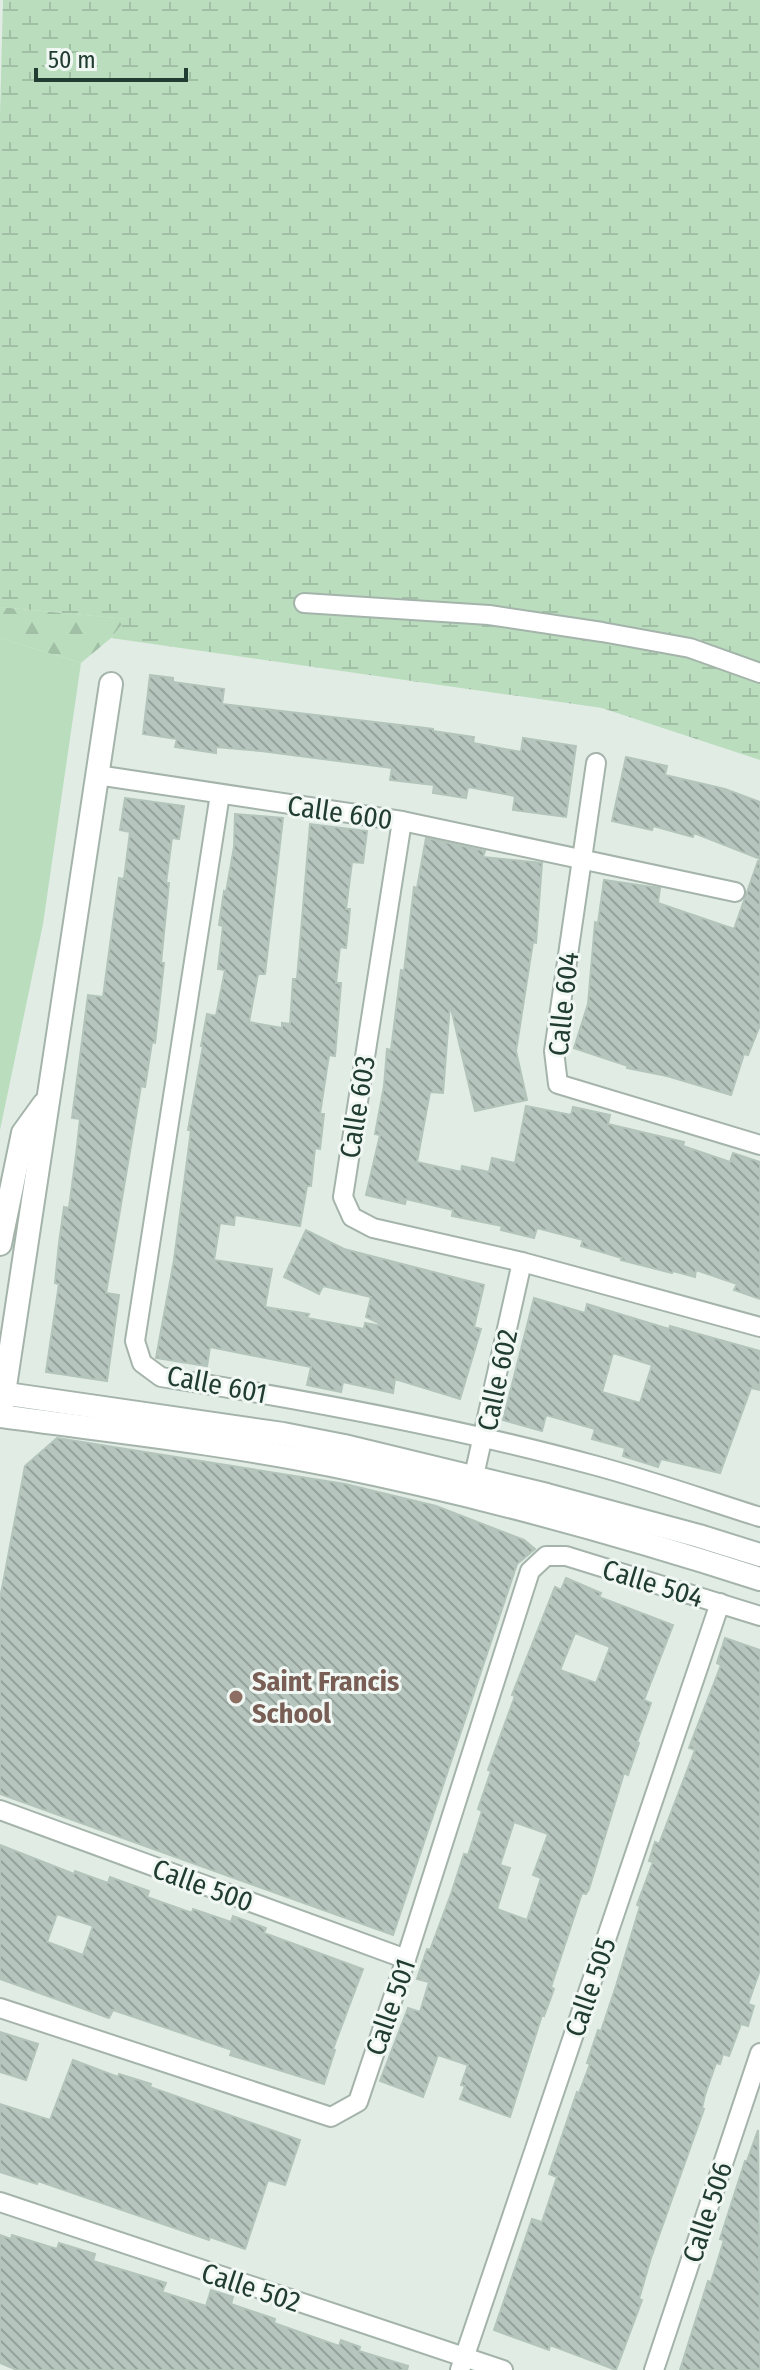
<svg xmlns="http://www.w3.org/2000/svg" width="760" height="2370" viewBox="0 0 760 2370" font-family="'Fira Sans Condensed',sans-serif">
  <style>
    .grass { fill: #baddbe }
    .forest { fill: url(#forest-firs) }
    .wetland { fill: url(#wetland-marsh) }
    .building { fill: url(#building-back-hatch); stroke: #b3c5bb; stroke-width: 2; fill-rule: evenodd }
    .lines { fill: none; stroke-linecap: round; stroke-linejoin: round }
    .minor-casing { stroke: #a4b4ab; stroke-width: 22 }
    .tertiary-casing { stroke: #a4b4ab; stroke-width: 26 }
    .minor { stroke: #fff; stroke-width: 18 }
    .tertiary { stroke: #fff; stroke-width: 22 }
    .education-dot { fill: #8d6e63; stroke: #f1f8f4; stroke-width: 3 }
    .labels { text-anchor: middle; stroke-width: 6; stroke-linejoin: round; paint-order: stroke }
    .street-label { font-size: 28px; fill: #213c31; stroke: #f1f8f4 }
    .education-label { font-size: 28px; font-weight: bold; fill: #785e54; stroke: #f1f8f4; text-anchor: start }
  </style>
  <defs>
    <pattern id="forest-firs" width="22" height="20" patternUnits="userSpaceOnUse" patternTransform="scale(2)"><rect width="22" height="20" fill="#baddbe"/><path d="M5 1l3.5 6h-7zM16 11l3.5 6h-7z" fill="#a0bfa4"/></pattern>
    <pattern id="wetland-marsh" width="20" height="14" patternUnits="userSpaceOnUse" patternTransform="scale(2)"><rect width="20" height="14" fill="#baddbe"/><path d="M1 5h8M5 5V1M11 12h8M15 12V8" fill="none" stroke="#a0bfa4"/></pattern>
    <pattern id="building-back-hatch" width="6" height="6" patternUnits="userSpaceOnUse" patternTransform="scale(2)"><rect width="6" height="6" fill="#b6c6be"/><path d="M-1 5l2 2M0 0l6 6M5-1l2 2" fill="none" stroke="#94a29b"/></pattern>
  </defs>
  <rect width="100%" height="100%" fill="#e1ece5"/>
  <!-- grass -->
  <path class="grass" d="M0 638 81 663 43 924 0 1130Z"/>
  <!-- forest -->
  <path class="forest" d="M0 607 127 619 111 638 81 663 0 638Z"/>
  <!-- wetland -->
  <path class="wetland" d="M3 0H760V760L602 708 111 638 126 619 0 607V116Z"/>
  <!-- building -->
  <g class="building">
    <path d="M150 675 173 678V682L224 689 222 704 433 729V731L474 737 473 743 521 752 523 738 576 746 566 817 513 810 515 796 468 787 466 798 433 793 434 785 390 780 392 768 261 751 216 747V753L175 747 177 739 143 734Z"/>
    <path d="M626 757 667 766 665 775 725 789 760 802V859L694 833 693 837 653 826 652 830 612 821Z"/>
    <path d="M125 798 184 806 179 839 172 838 166 883H169L161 963H164L155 1043 152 1042 145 1087 141 1086 106 1293 119 1295 107 1381 46 1372 59 1284 55 1283 59 1243 64 1207 69 1208 76 1155 80 1119 72 1118 88 995 103 997 119 878 124 879 130 832 120 830Z"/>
    <path d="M235 814 283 818 265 974H258L249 1022 282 1028V1023L290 1024 293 979H297L310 824 367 831 363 863 352 862 346 909H350L346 948 340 947 336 983H341L335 1056 329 1055 320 1114H324L320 1149 315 1148 311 1186H307L300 1226 235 1215 234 1225 220 1223 214 1260 272 1269 265 1307 309 1314 307 1318 364 1329 365 1323 387 1327 366 1317 371 1297 323 1286 319 1294 284 1277 306 1230 344 1249 484 1285 474 1327 481 1329 460 1399 395 1379 393 1393 343 1382 341 1392 307 1385 311 1367 210 1347 207 1366 156 1358 174 1260 191 1130H188L203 1046H201L207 1014 216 1016 225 970 218 969 223 926 219 925 224 891 226 892 234 847Z"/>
    <path d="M426 838 485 851 483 857 542 863 536 943 533 942 516 1051 527 1100 475 1111 450 1004 443 1093 430 1092 417 1162 461 1172 462 1166 489 1172 492 1158 515 1163 526 1106 571 1115 573 1107 610 1115 608 1124 684 1142 683 1146 730 1162 733 1153 760 1162V1299L734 1290 737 1284 696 1270 695 1277 673 1271 672 1273 621 1260 622 1258 581 1246 583 1240 537 1228 534 1238 501 1230 502 1226 452 1216 453 1210 406 1199 405 1204 366 1195 380 1135 375 1134 384 1086 387 1049 391 1050 401 970 404 971 414 887 417 888Z"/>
    <path d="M758 861H760V1025L748 1055 744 1054 731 1095 667 1076 627 1068 628 1066 574 1048 588 1004 595 922 598 923 604 880 660 888 658 903 734 929Z"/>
    <path d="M534 1298 585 1313 587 1304 669 1329 670 1326 760 1351V1390L751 1388 720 1473 661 1459 658 1467 623 1456 625 1448 592 1439 595 1429 546 1415 542 1431 503 1420ZM613 1353 652 1365 640 1403 602 1392Z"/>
    <path d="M57 1438 345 1484 436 1506 524 1540 535 1549 517 1564 393 1935 0 1794V1599L25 1466Z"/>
    <path d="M566 1578 601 1593 599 1597 673 1625 644 1700 651 1703 637 1742 639 1743 628 1775 624 1773 589 1889 586 1894 582 1893 551 1987 554 1989 544 2016 542 2015 510 2117 460 2099 465 2086 461 2085 468 2065 438 2055 423 2097 380 2081 408 2008 420 2012 429 1982 417 1979 427 1949 430 1950 451 1894 464 1854 468 1855 482 1811 478 1809 491 1771 488 1770 515 1696 512 1695 555 1587 561 1590ZM575 1633 610 1647 596 1683 560 1670ZM514 1822 548 1834 533 1875 541 1878 527 1920 497 1909 510 1868 500 1865Z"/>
    <path d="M725 1638 760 1650V1970L748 2004 754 2006 748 2026 741 2024 729 2056 723 2054 720 2064 716 2063 705 2095 702 2108 704 2109 651 2258 639 2299 642 2300 616 2370 550 2345 549 2350 494 2330 532 2219 542 2222 557 2177 549 2174 577 2092 579 2093 590 2064 587 2063 598 2030 601 2031 616 1986 640 1906 637 1905 653 1862 649 1861 655 1842 659 1844 695 1750 689 1748 721 1665 717 1663Z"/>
    <path d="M0 1845 74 1874 75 1871 108 1883 110 1877 149 1891 147 1897 192 1913 193 1909 231 1922 233 1916 266 1928 264 1933 363 1969 333 2049 335 2050 324 2084 230 2055 232 2050 113 2010 109 2018 0 1979ZM57 1914 93 1926 83 1955 47 1942Z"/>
    <path d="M0 2032 38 2044 26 2080 0 2072Z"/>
    <path d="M73 2060 118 2077 119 2074 151 2084 150 2087 300 2140 285 2185 268 2180 245 2249 210 2237 209 2240 38 2181 37 2184 0 2172V2104L50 2120Z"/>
    <path d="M758 2130 760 2370H680L708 2281 711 2282 724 2240 720 2239 745 2161H747Z"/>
    <path d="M0 2235 11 2239 12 2235 57 2249 59 2243 95 2254 93 2261 166 2283 162 2292 206 2306 211 2290 233 2297 231 2304 275 2319 274 2323 339 2346 341 2340 360 2347 359 2351 408 2366 407 2370H17L0 2363Z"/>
  </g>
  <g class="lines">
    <!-- minor casing -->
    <g class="minor-casing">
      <g id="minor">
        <path d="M304 603 489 615 602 632 690 648 760 673"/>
        <path d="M596 763 554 1051 558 1084 760 1145"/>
        <path d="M97 775 402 821 735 892"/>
        <path d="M220 794 135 1341 142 1363 161 1377C308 1400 454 1427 597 1466 652 1481 706 1500 760 1517"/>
        <path d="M402 821 343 1197 352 1217 373 1228 522 1262 760 1327"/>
        <path d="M471 1489 522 1262"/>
        <path d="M0 1810 406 1959"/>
        <path d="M0 2008 331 2117 358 2102 406 1959 530 1571 546 1556H566L760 1616"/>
        <path d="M0 2202 503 2370"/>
        <path d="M460 2370 720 1603"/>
        <path d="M654 2370 760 2053"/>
      </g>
    </g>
    <!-- tertiary casing -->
    <g class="tertiary-casing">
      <g id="tertiary">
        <path d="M0 1244 23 1133 44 1104"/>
        <path d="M0 1393 283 1434 344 1446 547 1495 699 1536 760 1555"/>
        <path d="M2 1406 111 684"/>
        <path d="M0 1416C110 1431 222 1443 331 1465 475 1494 620 1534 760 1579"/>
      </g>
    </g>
    <!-- minor -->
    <use href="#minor" class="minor"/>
    <!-- tertiary -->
    <use href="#tertiary" class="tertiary"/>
  </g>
  <!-- markers -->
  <circle class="education-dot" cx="236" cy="1697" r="8"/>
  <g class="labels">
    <!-- street labels -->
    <g class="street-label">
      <text transform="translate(340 812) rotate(8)" y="10">Calle 600</text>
      <text transform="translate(563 1004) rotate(-84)" y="10">Calle 604</text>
      <text transform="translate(357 1107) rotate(-81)" y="10">Calle 603</text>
      <text transform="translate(497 1380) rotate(-78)" y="10">Calle 602</text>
      <text transform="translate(217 1384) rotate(11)" y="10">Calle 601</text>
      <text transform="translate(653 1583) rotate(17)" y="10">Calle 504</text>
      <text transform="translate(203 1885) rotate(20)" y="10">Calle 500</text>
      <text transform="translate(590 1987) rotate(-71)" y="10">Calle 505</text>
      <text transform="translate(390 2007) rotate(-71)" y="10">Calle 501</text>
      <text transform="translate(707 2212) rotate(-72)" y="10">Calle 506</text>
      <text transform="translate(251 2287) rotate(18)" y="10">Calle 502</text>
    </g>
    <!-- education labels -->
    <g class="education-label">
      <text x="252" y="1691">Saint Francis<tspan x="252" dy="32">School</tspan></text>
    </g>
  </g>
  <!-- scale -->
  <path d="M36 68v12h150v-12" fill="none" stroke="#213c31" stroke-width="4"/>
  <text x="48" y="68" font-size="24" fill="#213c31" stroke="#f1f8f4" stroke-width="6" paint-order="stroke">50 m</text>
</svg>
